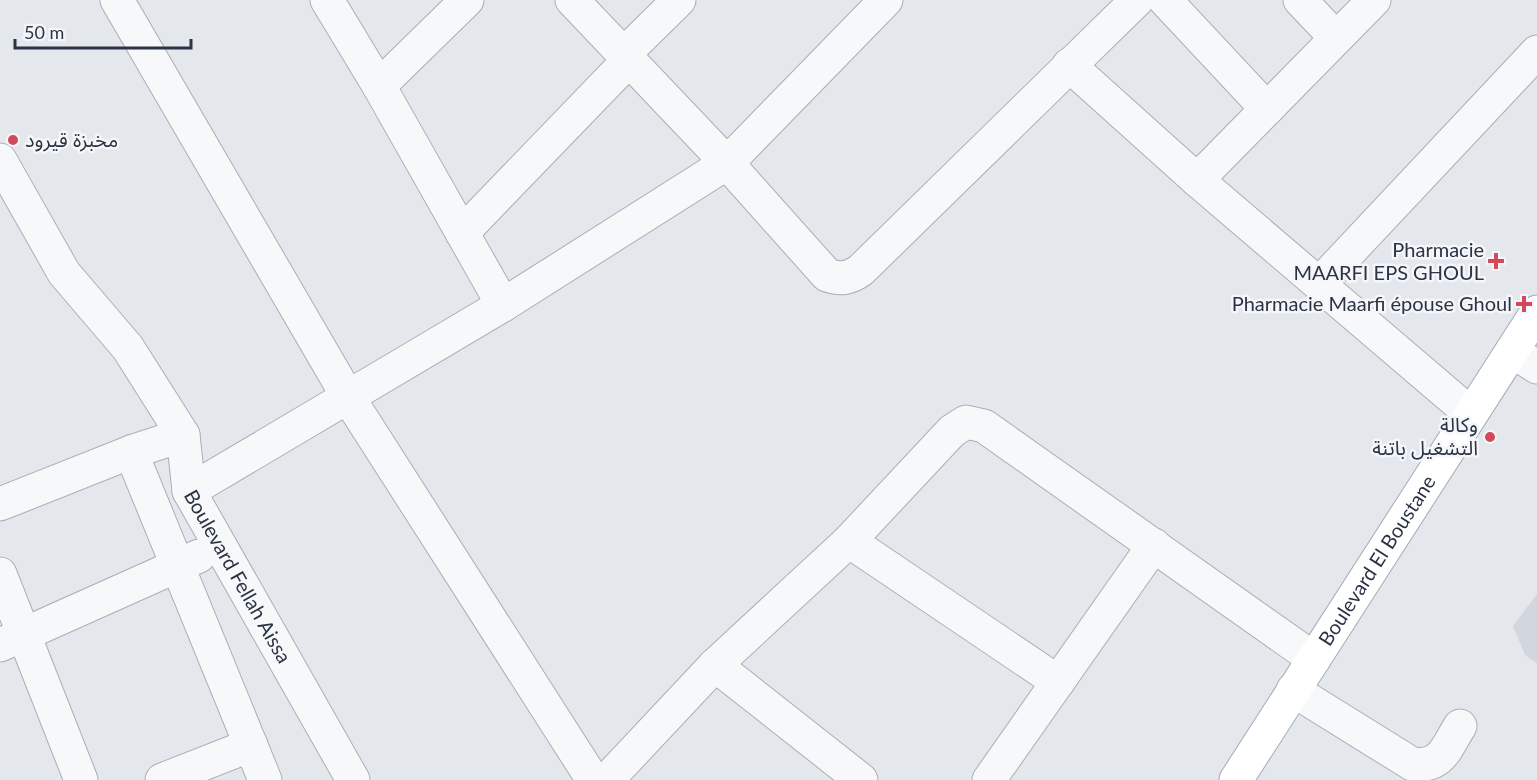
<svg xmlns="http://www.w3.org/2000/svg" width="1537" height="780" viewBox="0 0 1537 780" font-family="Lato,'Noto Sans Arabic',sans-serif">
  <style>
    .built { fill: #d2d6de }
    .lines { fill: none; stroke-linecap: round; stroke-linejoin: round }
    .minor-casing { stroke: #a9aeb7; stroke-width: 35 }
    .major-casing { stroke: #a3abb8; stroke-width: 35 }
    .minor { stroke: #f7f8fa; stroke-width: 33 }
    .major { stroke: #fff; stroke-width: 33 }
    .poi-dot { fill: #d1495b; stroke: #f4f6f9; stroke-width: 2 }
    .labels { text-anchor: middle; stroke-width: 5; stroke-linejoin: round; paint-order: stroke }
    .poi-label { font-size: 20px; fill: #2b3445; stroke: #f4f6f9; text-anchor: end }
    .street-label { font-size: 20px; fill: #2b3445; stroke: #f4f6f9 }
  </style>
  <rect width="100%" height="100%" fill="#e4e7ec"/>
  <!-- built -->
  <path class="built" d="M1537 594V663L1525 655 1513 626Z"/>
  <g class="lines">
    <!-- minor casing -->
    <g class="minor-casing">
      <g id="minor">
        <path d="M117 0 348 397 593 780"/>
        <path d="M327 0 379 86 503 305"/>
        <path d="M572 0 727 163 827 275C841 280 850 278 861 270L1137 0"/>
        <path d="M1165 0 1267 109"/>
        <path d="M1300 0 1336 38"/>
        <path d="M623 55 679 0"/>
        <path d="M1069 65 1197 180 1471 414"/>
        <path d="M379 86 467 0"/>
        <path id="s1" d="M0 160 64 273 128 348 183 435 189 491 353 780"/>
        <path d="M1197 180 1374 0"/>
        <path d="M462 233 628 61"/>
        <path d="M1319 284 1537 52"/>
        <path d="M1512 351 1537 367"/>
        <path d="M131 452 265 780"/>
        <path d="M189 491 503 305 727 163 886 0"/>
        <path d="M0 504 131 452 183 435"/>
        <path d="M849 541 1058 682"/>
        <path d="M0 574 81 780"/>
        <path d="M0 645 199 556"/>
        <path d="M715 665 861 780"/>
        <path d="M1293 690 1412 764C1442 768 1446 748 1460 726"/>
        <path d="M162 780 251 745"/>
        <path d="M607 780 715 665 849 541 952 431 966 422 984 426 1314 659"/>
        <path d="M989 780 1154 545"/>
      </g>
    </g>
    <!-- major casing -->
    <g class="major-casing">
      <g id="major">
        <path id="s2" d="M1236 780 1537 312"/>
      </g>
    </g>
    <!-- minor -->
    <use href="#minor" class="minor"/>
    <!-- major -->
    <use href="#major" class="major"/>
  </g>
  <!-- markers -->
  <g class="poi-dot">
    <circle cx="13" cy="140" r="6"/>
    <path d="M1493 252h6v6h6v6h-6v6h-6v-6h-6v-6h6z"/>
    <path d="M1521 295h6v6h6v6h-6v6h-6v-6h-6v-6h6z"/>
    <circle cx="1490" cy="437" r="6"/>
  </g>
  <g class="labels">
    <!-- poi labels -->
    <g class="poi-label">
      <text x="25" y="147" text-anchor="start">مخبزة قيرود</text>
      <text x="1484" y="257">Pharmacie<tspan x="1484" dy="23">MAARFI EPS GHOUL</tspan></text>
      <text x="1512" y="311">Pharmacie Maarfi épouse Ghoul</text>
      <text x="1478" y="432">وكالة<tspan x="1478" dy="23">التشغيل باتنة</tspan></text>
    </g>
    <!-- street labels -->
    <g class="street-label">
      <text dy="7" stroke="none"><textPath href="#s2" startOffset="261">Boulevard El Boustane</textPath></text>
      <text dy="7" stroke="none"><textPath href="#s1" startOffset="486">Boulevard Fellah Aissa</textPath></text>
    </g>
  </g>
  <!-- scale -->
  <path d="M15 39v9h176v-9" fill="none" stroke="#2b3445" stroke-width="3"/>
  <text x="24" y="39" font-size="18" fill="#2b3445" stroke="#f4f6f9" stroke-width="4.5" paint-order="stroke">50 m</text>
</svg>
